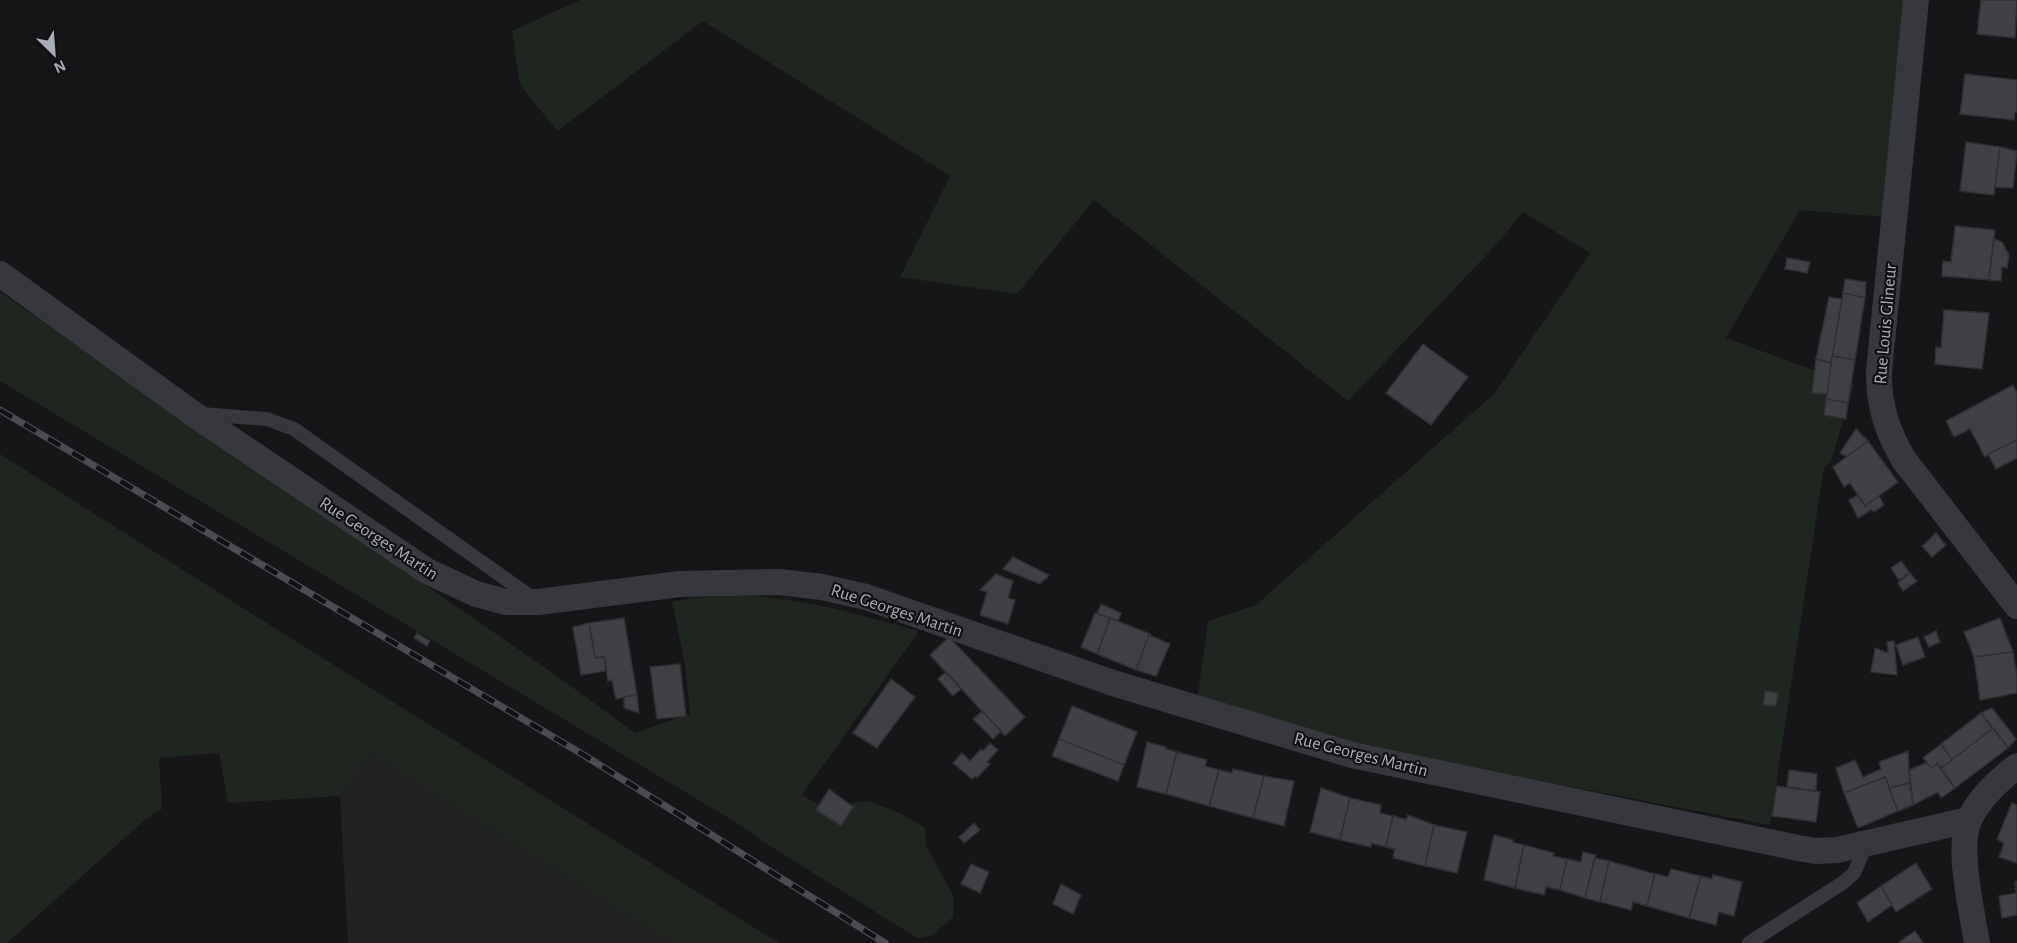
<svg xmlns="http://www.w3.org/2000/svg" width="2017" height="943" viewBox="0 0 2017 943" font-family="'Alegreya Sans',sans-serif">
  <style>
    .built { fill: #222225 }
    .green { fill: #1e261f }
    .building { fill: #404145; stroke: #303034; stroke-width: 1.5 }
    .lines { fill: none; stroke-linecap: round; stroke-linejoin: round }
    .service { stroke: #37383d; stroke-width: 14 }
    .minor { stroke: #37383d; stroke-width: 26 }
    .rail-casing { stroke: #4a4c52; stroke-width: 7 }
    .rail { stroke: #111113; stroke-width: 4.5; stroke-dasharray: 14; stroke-linecap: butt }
    .labels { text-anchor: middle; stroke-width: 4.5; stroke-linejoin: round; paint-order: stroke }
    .street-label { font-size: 18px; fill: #a8adb8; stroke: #111113 }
  </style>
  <rect width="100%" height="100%" fill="#161618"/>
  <!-- built -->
  <path class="built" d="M369 752 671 943H348L340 796Z"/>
  <!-- green -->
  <g class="green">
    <path d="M580 0H1908L1885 217 1800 210 1726 338 1854 385 1831 461 1824 467 1770 825 1364 747 1198 695 1208 621 1256 605 1495 393 1590 253 1523 212 1495 246 1348 401 1094 200 1017 294 900 277 950 176 703 21 557 131 520 85 512 31Z"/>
    <path d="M0 292 557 676 635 733 690 714 685 665 672 602C756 583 839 609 919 631L802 795 822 806 869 801 900 813 925 828 926 845 954 897 953 917 933 935 917 938 767 844 737 823 0 381Z"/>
    <path d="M0 454 273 627 779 943H671L370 753 340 796 228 803 219 753 159 758 162 809 146 819 7 943H0Z"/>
  </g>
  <!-- building -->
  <g class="building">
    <path d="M1981 0H2017L2015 38 1977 34Z"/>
    <path d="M1965 74 2017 80V112H2015L2014 120 1960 114Z"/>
    <path d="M1966 142 2000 147 1994 195 1960 191Z"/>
    <path d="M2000 147 2017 151 2013 188 1995 187Z"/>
    <path d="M1955 226 1995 230 1989 280 1942 276 1943 261 1951 262Z"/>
    <path d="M1994 239 2002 242 2009 255 2007 268 2002 267 2001 281 1989 280Z"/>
    <path d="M1787 258 1810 262 1807 273 1785 269Z"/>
    <path d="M1845 279 1866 282 1865 298 1843 293Z"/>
    <path d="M1843 293 1865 298 1855 360 1832 356Z"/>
    <path d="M1829 297 1842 299 1831 363 1816 359Z"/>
    <path d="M1944 310 1989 313 1982 369 1935 364 1936 347 1941 348Z"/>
    <path d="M1423 344 1468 377 1431 425 1386 393Z"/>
    <path d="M1832 356 1855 360 1848 403 1826 399Z"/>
    <path d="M1816 359 1831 363 1827 394 1812 393Z"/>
    <path d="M2013 385 2017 393V440L1985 457 1970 429 1954 437 1946 421Z"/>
    <path d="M1826 399 1848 403 1846 419 1824 415Z"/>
    <path d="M1856 429 1868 441 1847 457 1840 453Z"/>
    <path d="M2017 440V458L1996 469 1988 454Z"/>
    <path d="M1868 441 1898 482 1865 506 1850 483 1844 487 1833 467Z"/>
    <path d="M1858 495 1865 506 1879 496 1884 505 1874 512 1871 510 1858 518 1849 500Z"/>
    <path d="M1936 533 1946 545 1932 557 1922 546Z"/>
    <path d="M1013 557 1049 575 1040 584 1003 569Z"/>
    <path d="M1901 561 1910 573 1899 580 1891 568Z"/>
    <path d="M1910 573 1917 581 1903 591 1898 583Z"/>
    <path d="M996 574 1013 581 1008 598 1015 600 1008 624 980 615 987 592 980 590Z"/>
    <path d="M1101 604 1121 613 1118 622 1097 614Z"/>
    <path d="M1095 613 1110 618 1097 654 1081 647Z"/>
    <path d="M624 618 637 695 616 699 612 680 608 681 604 657 595 658 589 623Z"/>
    <path d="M1110 618 1150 634 1136 670 1097 654Z"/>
    <path d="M2000 618 2013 652 1974 657 1964 632Z"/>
    <path d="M589 623 595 658 604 657 606 671 581 675 573 627Z"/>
    <path d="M1936 631 1940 642 1929 647 1924 637Z"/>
    <path d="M417 633 430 641 427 646 414 638Z"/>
    <path d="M1149 635 1170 644 1156 676 1136 670Z"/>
    <path d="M949 637 1025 717 1005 736 930 655Z"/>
    <path d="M1918 637 1925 657 1903 665 1896 645Z"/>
    <path d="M1894 641 1897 675 1871 672 1875 648 1888 653 1887 642Z"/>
    <path d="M2013 652 2017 675V693L1980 700 1974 657Z"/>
    <path d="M680 664 686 716 657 719 650 667Z"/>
    <path d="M946 672 961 689 953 696 938 679Z"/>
    <path d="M891 679 915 697 877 748 853 733Z"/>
    <path d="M1765 691 1778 693 1776 706 1763 705Z"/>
    <path d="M637 695 639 713 624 708V697Z"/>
    <path d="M1072 706 1137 732 1124 765 1059 739Z"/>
    <path d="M1992 708 2016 739 2008 748 1981 713Z"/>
    <path d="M982 711 1001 731 993 739 973 719Z"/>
    <path d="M1981 713 1993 729 1952 760 1941 744Z"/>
    <path d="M1993 728 2008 748 1955 788 1941 768Z"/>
    <path d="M1059 739 1124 765 1118 781 1052 756Z"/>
    <path d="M1147 742 1166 747V749L1177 752 1166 794 1137 787Z"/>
    <path d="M990 743 998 750 987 762 990 764 977 778 975 776 972 779 953 763 962 753 970 761 981 749 983 751Z"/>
    <path d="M1941 744 1952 760 1941 768 1937 764 1931 768 1923 758Z"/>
    <path d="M1908 751 1910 783 1889 788 1885 777 1844 793 1836 768 1855 760 1863 777 1881 769 1879 762Z"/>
    <path d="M1177 752 1207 760 1205 766 1219 770 1209 806 1166 794Z"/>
    <path d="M1926 763 1931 768 1937 764 1955 788 1941 798 1938 792 1913 805 1909 770Z"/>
    <path d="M1233 769 1264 776 1253 818 1209 806 1219 770 1232 773Z"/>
    <path d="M1789 770 1817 774 1816 791 1787 787Z"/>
    <path d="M1264 776 1294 781 1284 826 1253 818Z"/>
    <path d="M1885 777 1898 811 1858 828 1844 793Z"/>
    <path d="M1910 783 1913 805 1898 811 1889 788Z"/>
    <path d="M1777 786 1820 792 1816 822 1772 816Z"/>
    <path d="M1321 788 1350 798 1340 840 1310 832Z"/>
    <path d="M829 789 853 807 841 826 816 810Z"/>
    <path d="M1350 798 1381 805 1380 813 1393 816 1386 847 1371 843V847L1340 840Z"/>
    <path d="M2012 803 2017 805V863L1999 857 2004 843 1997 839Z"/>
    <path d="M1408 815 1434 825 1425 866 1393 858 1395 849 1386 847 1393 816 1406 819Z"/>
    <path d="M974 823 980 830 964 843 959 837Z"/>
    <path d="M1434 825 1467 832 1457 873 1425 866Z"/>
    <path d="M1494 835 1513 840 1512 842 1524 845 1515 888 1484 880Z"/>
    <path d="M1524 845 1554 853 1553 856 1567 859 1560 890 1546 887 1544 895 1515 888Z"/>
    <path d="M1583 852 1596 855 1585 898 1560 890 1567 859 1581 862Z"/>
    <path d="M1595 858 1609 861 1600 902 1585 898Z"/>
    <path d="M1609 861 1655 874 1647 906 1633 902 1631 910 1600 902Z"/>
    <path d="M1916 863 1932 889 1896 912 1881 886Z"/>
    <path d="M971 864 989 872 980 893 961 884Z"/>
    <path d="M1671 869 1701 876 1689 918 1647 906 1655 874 1668 877Z"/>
    <path d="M1713 875 1742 882 1734 916 1719 912 1716 925 1689 918 1701 876 1712 879Z"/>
    <path d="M2017 881V915L2002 918 1999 896 2016 893 2015 882Z"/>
    <path d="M1061 884 1081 895 1073 914 1053 904Z"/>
    <path d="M1881 886 1892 905 1868 922 1857 903Z"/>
    <path d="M1915 931 1923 943H1898Z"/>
  </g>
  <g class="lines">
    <!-- service -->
    <g class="service">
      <path d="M201 414 267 419 294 429 534 599"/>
      <path d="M1749 943 1844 882 1854 873 1866 845"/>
    </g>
    <!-- minor -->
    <g class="minor">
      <path d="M1916 0 1879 371C1878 404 1887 432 1904 460L2017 606"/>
      <path d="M0 274 192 413 293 481 427 571 476 594 506 602H538L680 584 779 582 822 587 866 597 1113 683 1352 755 1798 848 1816 851 1837 850 1969 820"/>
      <path d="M1977 943C1972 911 1956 846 1970 818 1980 797 1999 780 2017 766"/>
    </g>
    <!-- rail casing -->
    <g class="rail-casing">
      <path id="rail" d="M0 410 582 754 885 943"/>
    </g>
    <!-- rail -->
    <use href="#rail" class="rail"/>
  </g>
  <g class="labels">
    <!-- street labels -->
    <g class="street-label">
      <text transform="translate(1885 324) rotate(-85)" y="6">Rue Louis Glineur</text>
      <text transform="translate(379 538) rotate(33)" y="6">Rue Georges Martin</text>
      <text transform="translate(897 610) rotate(18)" y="6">Rue Georges Martin</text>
      <text transform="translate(1361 754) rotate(14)" y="6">Rue Georges Martin</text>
    </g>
  </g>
  <!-- north arrow -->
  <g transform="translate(54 54) rotate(155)" stroke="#111113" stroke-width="4.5" paint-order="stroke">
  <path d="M0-4.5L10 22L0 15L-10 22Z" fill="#a8adb8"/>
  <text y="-9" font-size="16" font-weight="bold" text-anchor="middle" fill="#a8adb8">N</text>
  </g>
</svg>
